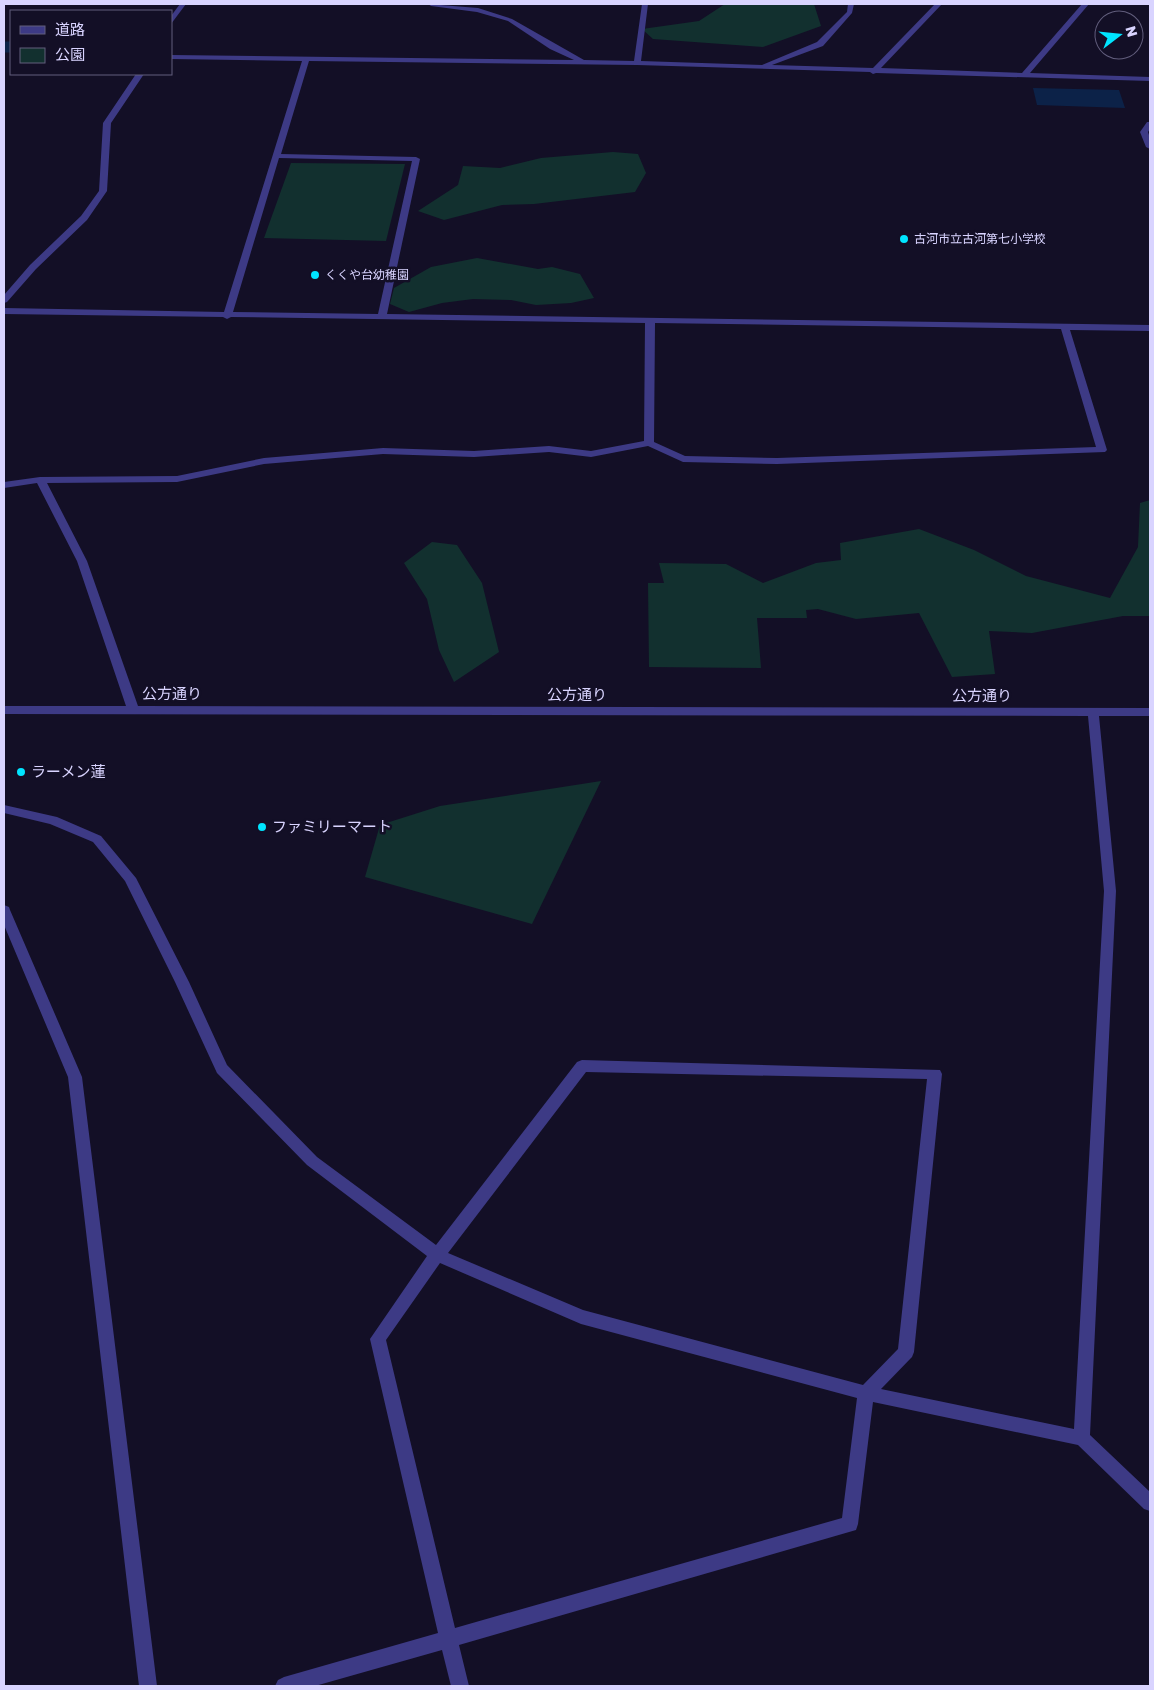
<svg xmlns="http://www.w3.org/2000/svg" width="1154" height="1690" viewBox="0 0 1154 1690" font-family="'Golos Text','Noto Sans JP',sans-serif">
  <style>
    .green { fill: #12302f }
    .water { fill: #0c2248 }
    .lines { fill: none; stroke-linecap: round; stroke-linejoin: round }
    .stream { stroke: #0c2248; stroke-width: 11 }
    .minor { fill: #3d3a85; fill-rule: evenodd }
    .poi-dot { fill: #00e5ff; stroke: #130f26; stroke-width: 2 }
    .labels { text-anchor: middle; stroke-width: 5; stroke-linejoin: round; paint-order: stroke }
    .far-poi-label { font-size: 12px; fill: #d9d4ff; stroke: #130f26; text-anchor: start }
    .street-label { font-size: 15px; fill: #d9d4ff; stroke: #130f26 }
    .poi-label { font-size: 15px; fill: #d9d4ff; stroke: #130f26; text-anchor: start }
  </style>
  <rect width="100%" height="100%" fill="#130f26"/>
  <!-- green -->
  <g class="green">
    <path d="M725 4H814L821 26 763 47 653 39 642 29 699 21Z"/>
    <path d="M613 152 638 154 646 173 635 192 534 204 502 205 444 220 418 211 458 185 463 166 500 168 541 158Z"/>
    <path d="M291 163 405 164 386 241 264 238Z"/>
    <path d="M477 258 538 269 552 267 580 274 594 298 571 303 536 305 511 300 473 299 442 303 409 312 390 304 394 288 431 267Z"/>
    <path d="M1150 500V616H1123L1032 633 989 631 995 674 952 677 919 613 856 619 818 609 806 610 807 618H757L761 668 649 667 648 583H664L659 563 726 564 763 583 816 563 841 560 840 543 919 529 974 550 1026 576 1110 598 1138 547 1140 503Z"/>
    <path d="M432 542 457 545 482 583 499 652 454 682 439 650 427 599 404 563Z"/>
    <path d="M601 781 532 924 365 877 380 825 440 806Z"/>
  </g>
  <!-- water -->
  <path class="water" d="M1033 88 1119 90 1125 108 1037 105Z"/>
  <g class="lines">
    <!-- stream -->
    <path class="stream" d="M4 47H11"/>
    <!-- minor -->
    <g class="minor">
      <path d="M180 4H186L171 24V16Z"/>
      <path d="M428 4 478 8 512 19 584 60 634 61 642 4H648L641 61 762 65 817 42 847 12 848 4H854L852 13 823 46 772 65 873 68 935 4H942L881 68 1022 73 1082 4H1089L1030 73 1150 77V81L876 73 873 74 870 72 637 65 309 61 281 154 416 157 420 159 387 314 1150 325V331L1070 330 1107 450 1105 452 777 464 683 462 648 446 591 457 549 452 474 457 383 454 264 464 177 482 47 483 87 561 138 706 1150 708V716H1099L1116 891 1090 1435 1150 1492V1511L1144 1509 1078 1445 873 1402 858 1524 856 1530 459 1645 469 1686H451L442 1650 315 1686H275L278 1680 284 1677 438 1633 370 1339 427 1256 307 1165 217 1073 175 982 125 881 93 842 50 824 4 813V805L57 817 101 836 136 878 189 982 227 1065 317 1157 436 1245 577 1062 582 1060 940 1070 942 1074 914 1352 912 1357 881 1389 1074 1429 1104 891 1088 716 4 714V706H126L77 561 37 483 4 488V482L40 477 177 476 264 458 383 448 474 451 549 446 591 451 644 441 645 323 231 317 227 319 223 317 4 314V308L224 312 302 61 171 59V55L574 60 550 49 508 21 477 12 431 6ZM279 158 412 161 378 314 233 312ZM655 323 1061 329 1096 447 777 458 685 456 654 442ZM586 1072 927 1079 898 1349 863 1385 583 1310 448 1253ZM440 1263 581 1324 857 1398 842 1518 455 1628 386 1340Z"/>
      <path d="M136 74H144L111 123 107 191 87 220 36 269 7 302 4 303V295L30 265 81 216 99 191 103 123Z"/>
      <path d="M1147 122H1150V129L1148 132 1150 138V149L1146 147 1140 132Z"/>
      <path d="M4 905 9 907 10 910 82 1077 157 1686H139L68 1077 4 925Z"/>
    </g>
  </g>
  <!-- markers -->
  <g class="poi-dot">
    <circle cx="904" cy="239" r="5"/>
    <circle cx="315" cy="275" r="5"/>
    <circle cx="21" cy="772" r="5"/>
    <circle cx="262" cy="827" r="5"/>
  </g>
  <g class="labels">
    <!-- far-poi labels -->
    <g class="far-poi-label">
      <text x="914" y="243">古河市立古河第七小学校</text>
      <text x="325" y="279">くくや台幼稚園</text>
    </g>
    <!-- street labels -->
    <g class="street-label">
      <text x="172" y="699">公方通り</text>
      <text x="577" y="700">公方通り</text>
      <text x="982" y="701">公方通り</text>
    </g>
    <!-- poi labels -->
    <g class="poi-label">
      <text x="31" y="777">ラーメン蓮</text>
      <text x="272" y="832">ファミリーマート</text>
    </g>
  </g>
  <!-- border -->
  <rect width="1154" height="1690" fill="none" stroke="#d9d4ff" stroke-width="10"/>
  <!-- legend -->
  <rect x="10" y="10" width="162" height="65" fill="#130f26" stroke="#625e7d"/>
  <rect x="20" y="26" width="25" height="8" fill="#3d3a85" stroke="#625e7d"/>
  <text x="55" y="35" font-size="15" fill="#d9d4ff">道路</text>
  <rect x="20" y="48" width="25" height="15" fill="#12302f" stroke="#625e7d"/>
  <text x="55" y="60" font-size="15" fill="#d9d4ff">公園</text>
  <!-- north arrow -->
  <g transform="translate(1119 35) rotate(74)"><circle r="24" fill="#130f26" stroke="#625e7d"/>
  <path d="M0-4L9 19L0 12L-9 19Z" fill="#00e5ff"/>
  <text y="-8" font-size="14" font-weight="bold" text-anchor="middle" fill="#d9d4ff">N</text>
  </g>
</svg>
